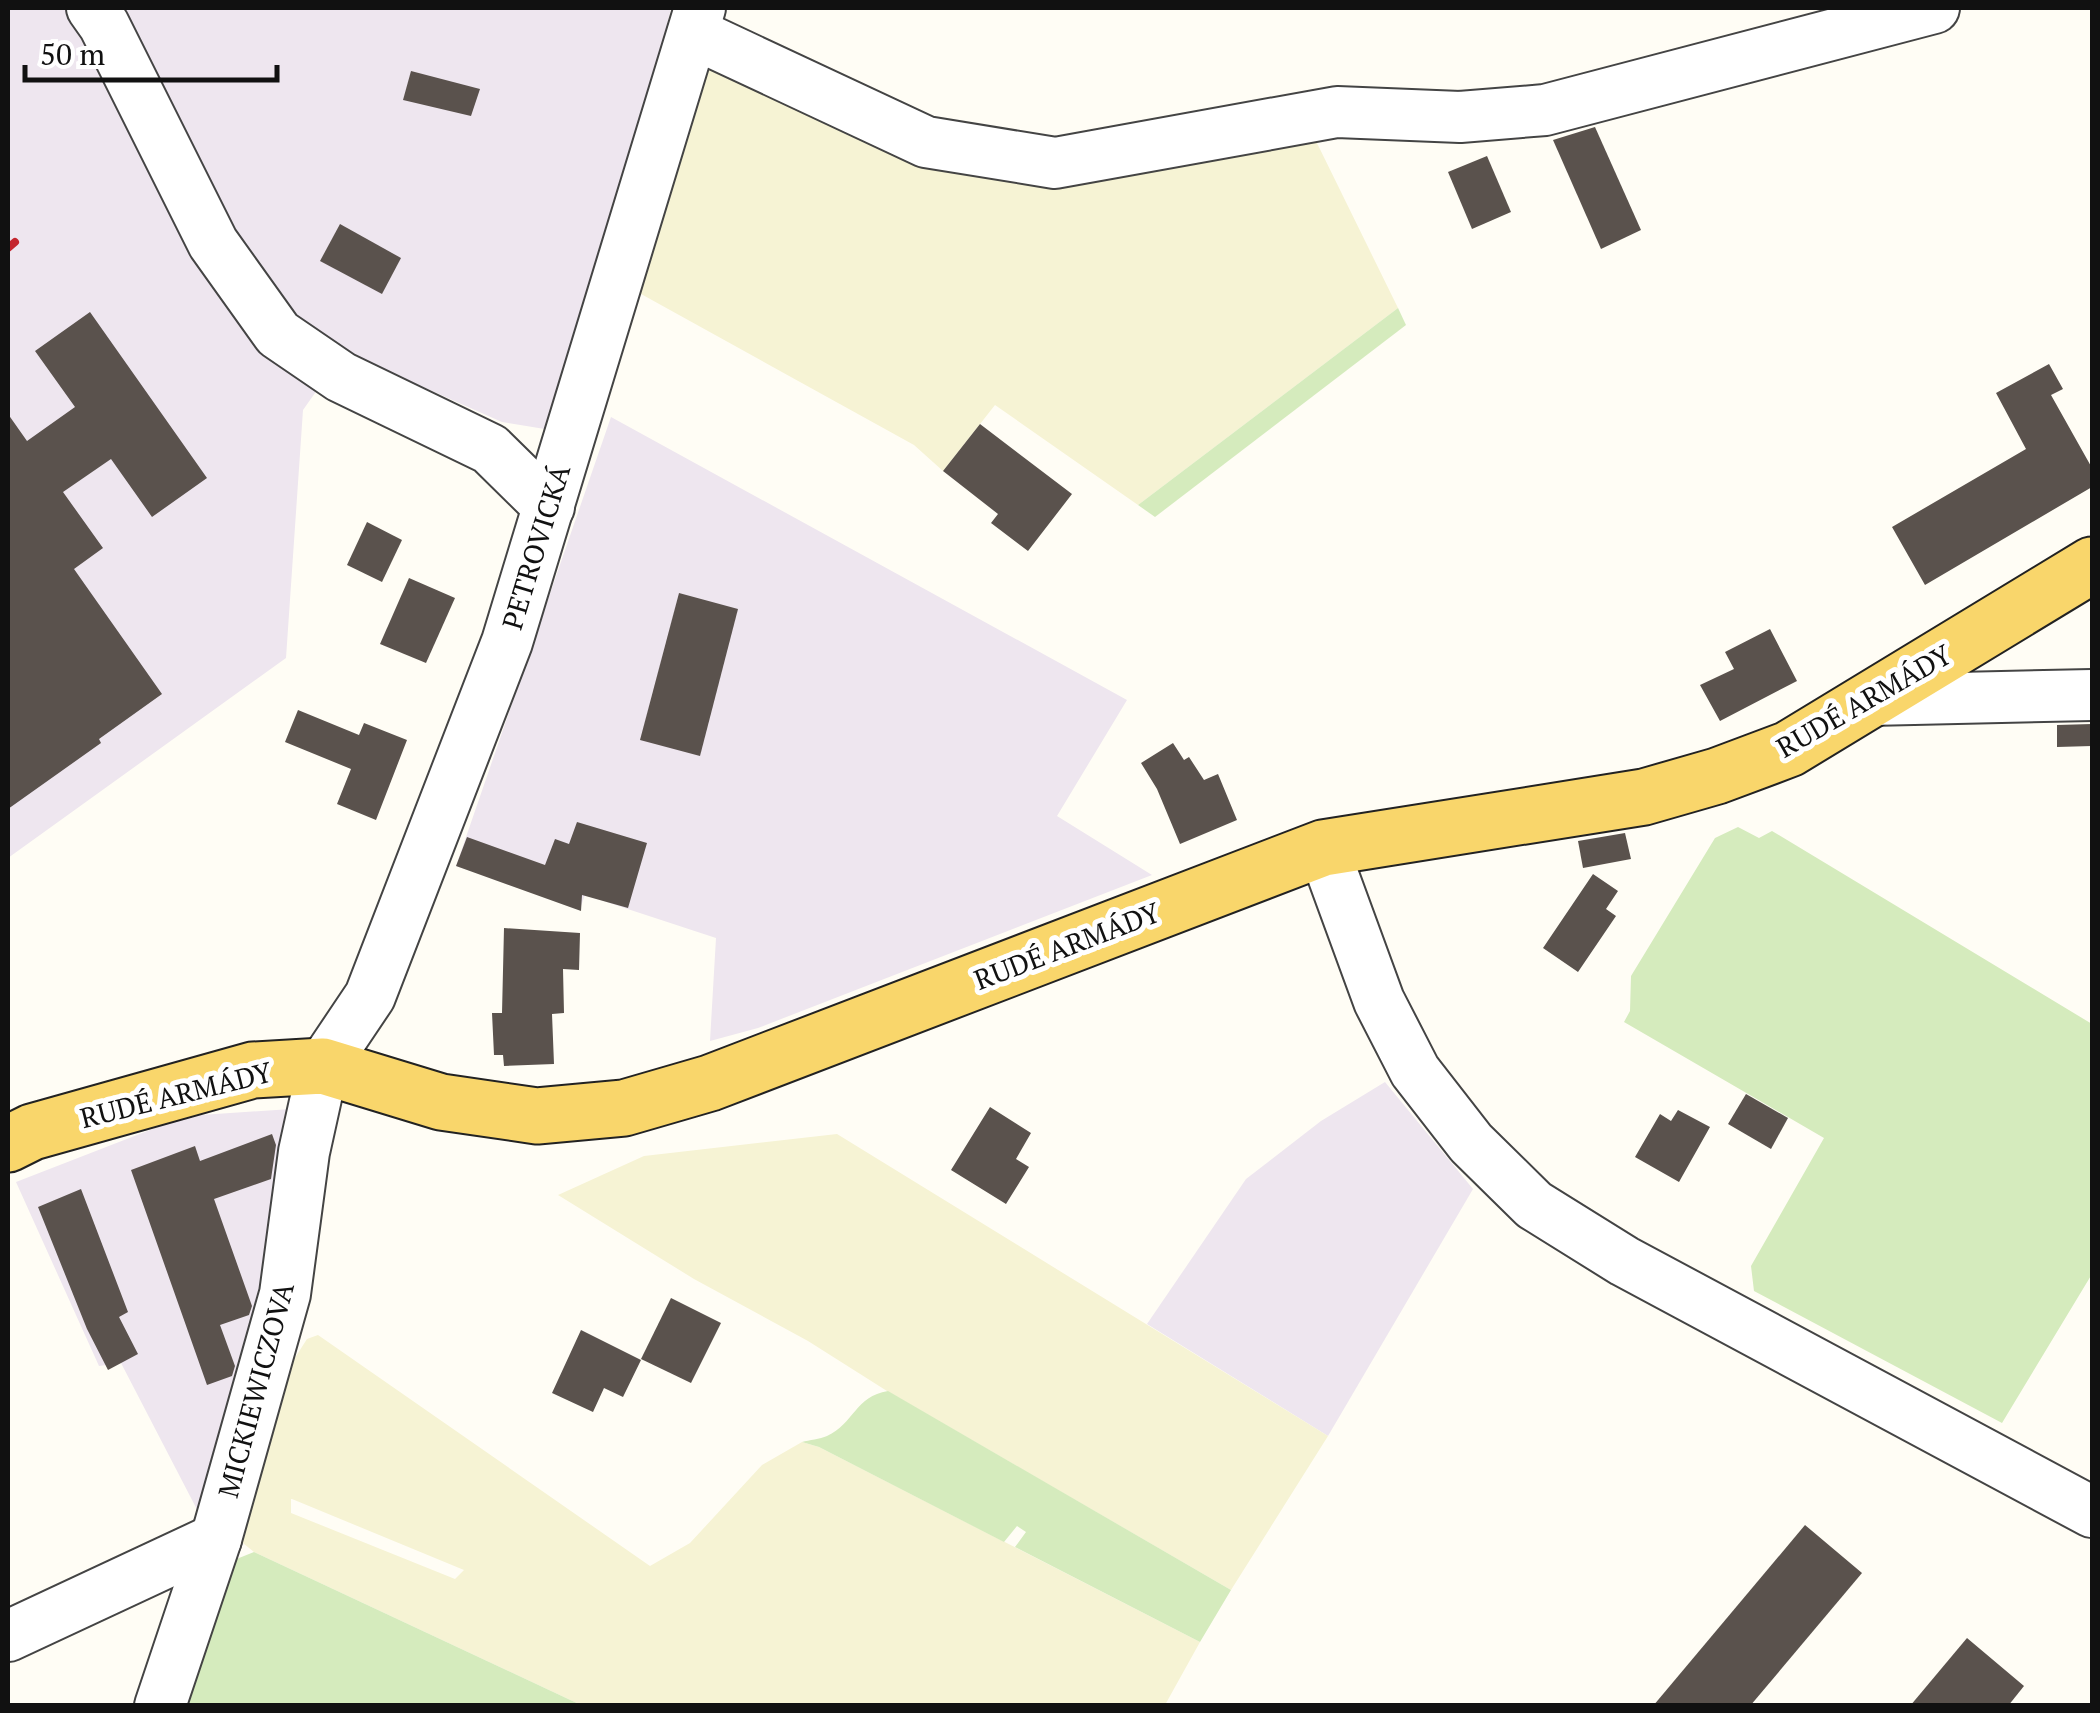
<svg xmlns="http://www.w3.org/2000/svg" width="2100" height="1713" viewBox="0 0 2100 1713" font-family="'PT Serif',serif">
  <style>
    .industrial { fill: #eee6ef }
    .farmland { fill: #f6f3d4; fill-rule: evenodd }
    .green { fill: #d5ebbd }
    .building { fill: #5a524d }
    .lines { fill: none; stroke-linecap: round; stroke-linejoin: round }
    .minor-casing { stroke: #444; stroke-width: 54 }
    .major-casing { stroke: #222; stroke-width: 59 }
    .minor { stroke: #fff; stroke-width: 50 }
    .major { stroke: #f9d66b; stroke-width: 55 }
    .rail { stroke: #c4262e; stroke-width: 8 }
    .labels { text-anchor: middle; stroke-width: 10; stroke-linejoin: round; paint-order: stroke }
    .street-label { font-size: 28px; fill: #111; stroke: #fff }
  </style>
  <rect width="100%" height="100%" fill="#fffdf5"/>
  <!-- industrial -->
  <g class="industrial">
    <path d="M8 8H671L624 209 563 432 502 422 344 352 303 410 286 658 8 858Z"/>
    <path d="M611 417 1127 700 1057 816 1152 875 758 1028 710 1041 716 938 585 895 581 906 456 866Z"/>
    <path d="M1385 1082 1473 1189 1328 1436 1147 1324 1246 1179 1321 1121Z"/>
    <path d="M291 1109 274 1265 204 1523 121 1363 99 1366 16 1182 186 1116Z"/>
  </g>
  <!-- farmland -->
  <g class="farmland">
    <path d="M707 50 1024 177 1314 137 1398 308 1138 505 995 405 943 471 914 445 632 289Z"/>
    <path d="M837 1134 1328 1436 1231 1590 887 1391 808 1341 694 1279 558 1195 644 1156Z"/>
    <path d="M318 1335 650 1566 690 1543 762 1465 802 1442 819 1447 1200 1642 1165 1705H581L254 1552 238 1539 291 1364 307 1339ZM291 1499H292L464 1570 455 1579 291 1513Z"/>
  </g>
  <!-- green -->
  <g class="green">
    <path d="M1398 308 1406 325 1155 517 1138 505Z"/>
    <path d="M1738 827 1759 838 1772 831 2092 1024V1274L2002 1423 1754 1291 1751 1266 1824 1138 1624 1022 1630 1011 1631 976 1715 838Z"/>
    <path d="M888 1391 1231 1590 1200 1642 1015 1547 1026 1532 1017 1526 1004 1542 819 1447 802 1442C809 1440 820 1439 827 1436 854 1424 855 1396 888 1391Z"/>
    <path d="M254 1552 581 1705 181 1706 234 1560Z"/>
  </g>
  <!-- building -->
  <g class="building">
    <path d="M411 71 480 89 471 116 403 100Z"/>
    <path d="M1595 127 1641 230 1601 249 1553 140Z"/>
    <path d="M1487 156 1511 212 1472 229 1448 172Z"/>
    <path d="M340 224 401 258 382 294 320 261Z"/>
    <path d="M90 312 207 478 152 517 111 459 63 492 103 548 74 569 162 694 99 739 101 743 8 809V414L27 441 75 407 35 351Z"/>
    <path d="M2049 364 2063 389 2051 395 2092 468V487L1925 585 1892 527 2026 449 1996 393Z"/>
    <path d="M980 424 1072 494 1028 551 991 523 998 514 943 471Z"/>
    <path d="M367 522 402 540 382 582 347 565Z"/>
    <path d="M409 578 455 598 426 663 380 644Z"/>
    <path d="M679 593 738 609 700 756 640 740Z"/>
    <path d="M1770 629 1797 681 1720 721 1700 685 1734 669 1725 652Z"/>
    <path d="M298 710 359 735 364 723 407 740 376 820 337 804 351 769 285 742Z"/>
    <path d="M2092 724V746L2057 747V725Z"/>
    <path d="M1173 743 1184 760 1189 757 1204 780 1218 774 1237 820 1180 844 1157 789 1141 763Z"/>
    <path d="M577 822 647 843 628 908 582 895 581 911 456 866 467 837 545 865 555 839 569 844Z"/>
    <path d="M1625 833 1631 859 1583 868 1578 841Z"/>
    <path d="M1593 874 1618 891 1606 909 1616 916 1578 972 1543 948Z"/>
    <path d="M504 928 580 933 579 970 563 969 564 1013 552 1014 554 1064 504 1066 503 1055H494L492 1013H502Z"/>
    <path d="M1746 1094 1788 1118 1771 1149 1728 1124Z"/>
    <path d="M990 1107 1031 1133 1016 1159 1029 1167 1006 1204 951 1170Z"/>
    <path d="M1678 1110 1710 1127 1679 1182 1635 1157 1660 1114 1671 1121Z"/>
    <path d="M272 1134 276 1145 271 1179 214 1199 252 1306 249 1315 220 1325 235 1366 232 1376 207 1385 131 1170 195 1146 200 1161Z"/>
    <path d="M81 1189 128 1312 119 1317 138 1354 108 1370 87 1329 38 1207Z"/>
    <path d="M671 1298 721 1323 691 1383 641 1359Z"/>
    <path d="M581 1330 641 1360 623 1397 604 1388 593 1412 552 1393Z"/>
    <path d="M1805 1525 1862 1573 1750 1706H1653Z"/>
    <path d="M1967 1638 2024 1686 2008 1706H1910Z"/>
  </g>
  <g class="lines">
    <!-- minor casing -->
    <g class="minor-casing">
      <g id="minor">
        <path d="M92 8 104 25 213 243 278 334 341 377 490 449 549 507"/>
        <path d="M693 33 926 142 1055 163 1337 112 1460 117 1545 110 1934 8"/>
        <path d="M1870 700 2092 695"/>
        <path d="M1323 848 1379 1001 1415 1071 1471 1143 1534 1205 1624 1261 2092 1512"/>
        <path d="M8 1636 216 1539"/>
        <path d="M160 1706 216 1539 285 1294 304 1152 323 1066 370 996 507 642 700 8"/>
      </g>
    </g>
    <!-- major casing -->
    <g class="major-casing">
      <path id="major" d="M8 1144 32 1132 253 1070 323 1066 441 1102 537 1116 624 1108 710 1083 1323 848 1644 797 1717 776 1789 749 2092 565"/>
    </g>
    <!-- minor -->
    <use href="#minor" class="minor"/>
    <!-- major -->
    <use href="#major" class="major"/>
    <!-- rail -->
    <path class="rail" d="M8 248 15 242"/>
  </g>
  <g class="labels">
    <!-- street labels -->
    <g class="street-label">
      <text transform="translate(536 547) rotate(-73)" y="10">PETROVICKÁ</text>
      <text transform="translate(1864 701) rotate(-30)" y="10">RUDÉ ARMÁDY</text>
      <text transform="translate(1067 946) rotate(-21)" y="10">RUDÉ ARMÁDY</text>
      <text transform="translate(176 1095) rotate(-14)" y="10">RUDÉ ARMÁDY</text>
      <text transform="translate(256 1390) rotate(-75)" y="10">MICKIEWICZOVA</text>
    </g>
  </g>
  <!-- border -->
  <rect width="2100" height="1713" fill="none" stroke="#111111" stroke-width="20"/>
  <!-- scale -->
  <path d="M25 65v15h252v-15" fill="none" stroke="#111111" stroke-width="5"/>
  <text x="40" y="65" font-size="30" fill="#111111" stroke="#ffffff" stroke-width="8" paint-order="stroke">50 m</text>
</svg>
